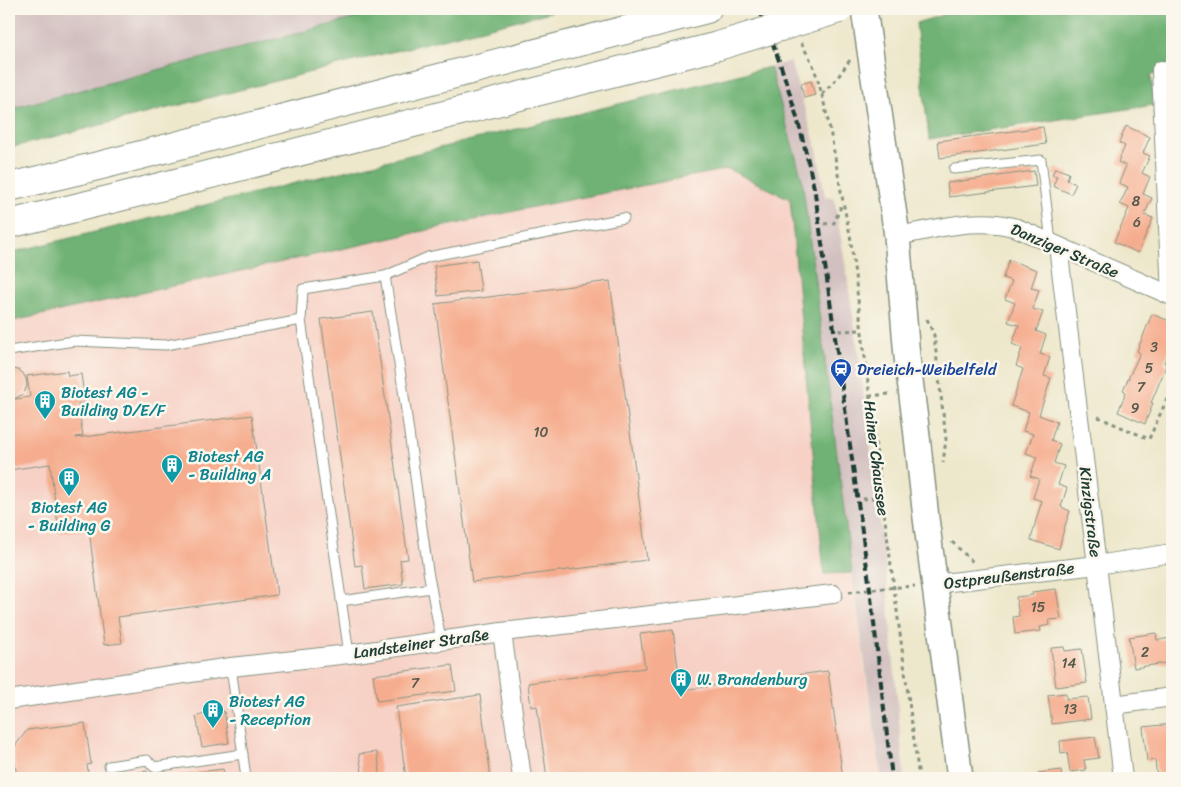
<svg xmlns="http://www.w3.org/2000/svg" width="1181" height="787" viewBox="0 0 1181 787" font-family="Sriracha,sans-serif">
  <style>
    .built { fill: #f7d1c6 }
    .industrial { fill: #d2bfbf }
    .forest { fill: #70b275; stroke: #487854 }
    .building { fill: #f6ad8f }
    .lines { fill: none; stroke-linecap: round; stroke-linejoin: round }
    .lane-casing { stroke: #869280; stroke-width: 11 }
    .street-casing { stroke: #869280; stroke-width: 20 }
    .secondary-casing { stroke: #869280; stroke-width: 28 }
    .highway-casing { stroke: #869280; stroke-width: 30 }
    .path { stroke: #869280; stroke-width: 3; stroke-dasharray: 4 4; stroke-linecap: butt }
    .lane { stroke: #fff; stroke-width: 9 }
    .street { stroke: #fff; stroke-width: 18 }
    .secondary { stroke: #fff; stroke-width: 25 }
    .highway { stroke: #fff; stroke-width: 28 }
    .rail { stroke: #1f3d34; stroke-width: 4; stroke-dasharray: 8 4; stroke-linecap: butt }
    .highway-bridge-casing { stroke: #869280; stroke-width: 30; stroke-linecap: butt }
    .highway-bridge { stroke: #fff; stroke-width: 28 }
    .labels { text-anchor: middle; stroke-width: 5; stroke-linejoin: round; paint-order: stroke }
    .number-label { font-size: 14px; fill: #55594b }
    .street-label { font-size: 16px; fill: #1f3d34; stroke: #fbf7ec }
    .transit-label { font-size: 16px; fill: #164399; stroke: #fbf7ec; text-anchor: start }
    .culture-label { font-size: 16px; fill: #0d838f; stroke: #fbf7ec; text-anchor: start }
  </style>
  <rect width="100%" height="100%" fill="#fbf7ec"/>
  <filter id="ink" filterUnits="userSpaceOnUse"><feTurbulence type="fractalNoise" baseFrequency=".02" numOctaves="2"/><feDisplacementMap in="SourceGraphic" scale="10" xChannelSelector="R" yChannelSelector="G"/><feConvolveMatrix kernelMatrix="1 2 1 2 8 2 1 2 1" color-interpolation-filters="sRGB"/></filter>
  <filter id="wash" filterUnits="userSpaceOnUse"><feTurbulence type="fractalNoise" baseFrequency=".0096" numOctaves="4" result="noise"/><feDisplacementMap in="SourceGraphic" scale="20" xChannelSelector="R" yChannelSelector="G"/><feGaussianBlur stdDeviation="1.12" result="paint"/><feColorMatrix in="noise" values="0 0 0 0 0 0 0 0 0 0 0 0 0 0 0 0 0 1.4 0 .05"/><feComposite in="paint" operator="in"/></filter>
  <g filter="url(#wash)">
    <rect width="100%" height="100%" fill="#ede7cb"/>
    <!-- built -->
    <path class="built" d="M728 169 790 199 824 574 852 573 855 602 880 778H9V321L533 207Z"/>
    <!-- industrial -->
    <g class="industrial">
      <path d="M9 9H390L9 109Z"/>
      <path d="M790 61 817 149 825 197H834L846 269 858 349 885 561 904 778H881L852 573 802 179 770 67Z"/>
    </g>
    <!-- forest -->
    <g class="forest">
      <path d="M390 9H562L9 148V109Z"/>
      <path d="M963 9H1172V70L1151 75 1154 105 929 139 916 23Z"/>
      <path d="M770 67 802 179 852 573 824 574 790 199 728 169 533 207 9 322V253Z"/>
    </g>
    <g id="blocks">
      <!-- building -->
      <g class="building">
        <path d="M811 81 815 95 804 98 801 84Z"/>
        <path d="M1126 126 1150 137 1143 153 1150 156 1142 173 1150 177 1143 194 1152 198 1144 215 1153 218 1138 253 1114 242 1129 208 1120 204 1128 187 1119 183 1126 166 1118 162 1125 146 1119 143Z"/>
        <path d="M1043 127 1046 144 940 158 938 141Z"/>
        <path d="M1055 168 1069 173 1067 180 1076 184 1071 194 1053 186 1057 176 1052 175Z"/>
        <path d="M1034 171 1036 186 949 197 947 183Z"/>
        <path d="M477 260 481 291 438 296 434 266Z"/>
        <path d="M1009 260 1037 270 1031 288 1039 290 1033 309 1043 312 1036 331 1046 335 1040 354 1050 357 1044 376 1051 378 1039 415 1057 422 1051 440 1060 444 1054 463 1064 466 1058 485 1067 488 1061 507 1070 511 1064 529 1059 549 1031 540 1036 520 1042 501 1033 498 1039 479 1030 476 1037 457 1026 453 1033 434 1023 431 1029 412 1011 406 1023 369 1016 366 1022 348 1012 344 1019 325 1008 322 1015 303 1005 299 1012 281 1003 278Z"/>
        <path d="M610 281 647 560 472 582 435 304Z"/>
        <path d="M373 312 408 559 400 560 403 584 365 589 362 565 355 566 321 319Z"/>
        <path d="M1152 314 1172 322V343L1164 363 1167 364 1151 403H1153L1145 424 1118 412 1126 392 1123 390 1140 353 1137 351Z"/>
        <path d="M9 369H12L18 370 23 373 26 379 27 385 25 391 21 395 16 398H9Z"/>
        <path d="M67 371 68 376 81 374 85 403 78 404 83 436 76 437V438L252 415 277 595 118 617 122 643 104 645 89 530 59 533 50 464 9 470V400L30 397 27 376Z"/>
        <path d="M1056 589 1061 619 1049 620 1050 625 1040 627 1041 631 1015 634 1013 617 1019 616 1016 597 1033 595 1032 592Z"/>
        <path d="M673 630 681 690 828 671 843 778H547L537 706 531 707 528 683 645 668 640 634Z"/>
        <path d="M1156 633 1157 640 1172 638V662L1134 668 1129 637Z"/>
        <path d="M1064 647 1065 651 1082 649 1087 683 1056 687 1051 648Z"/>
        <path d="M452 665 456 691 377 701 373 675Z"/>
        <path d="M1066 693V699L1088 697 1091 719 1052 724 1048 695Z"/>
        <path d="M480 695 491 778H406L396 707Z"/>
        <path d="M224 711 229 743 202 747 196 716Z"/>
        <path d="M85 723 91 764 87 765 89 778H17L13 749 27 730Z"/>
        <path d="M1172 724V778H1157L1155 760 1147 761 1143 727Z"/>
        <path d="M1095 737 1099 758 1084 760 1086 770 1070 772 1067 752 1061 753 1060 741Z"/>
        <path d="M377 752 381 778H363L359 754Z"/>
        <path d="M223 769 225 778H158V777Z"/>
        <path d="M1061 770 1062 778H1038V773Z"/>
        <path d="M147 771 148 778H104V777Z"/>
      </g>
    </g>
  </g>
  <g filter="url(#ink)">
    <use href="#blocks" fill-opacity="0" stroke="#869280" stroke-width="1"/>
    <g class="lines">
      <!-- lane casing -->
      <g class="lane-casing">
        <g id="lane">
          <path d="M954 169 1041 160 1051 242"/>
          <path d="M385 276 428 257 624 218"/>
          <path d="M9 351 74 341 166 345 301 320"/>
          <path d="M341 601 431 588"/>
          <path d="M349 654 301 320 303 289 385 276 403 389 428 571 441 640"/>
          <path d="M231 667 246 778"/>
          <path d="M109 766 147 760 154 767 243 754"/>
        </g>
      </g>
      <!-- street casing -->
      <g class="street-casing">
        <g id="street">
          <path d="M1161 70 1171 295"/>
          <path d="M897 236C937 229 977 216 1017 228L1172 296"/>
          <path d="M1058 246 1123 778"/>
          <path d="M934 584 1097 565 1172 553"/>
          <path d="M502 632 522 778"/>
          <path d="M9 700 231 667 349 654 502 632 833 594"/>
          <path d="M1114 705 1172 697"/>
        </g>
      </g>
      <!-- secondary casing -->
      <g class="secondary-casing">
        <path id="secondary" d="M864 9 897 236 907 357 916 427 926 518 960 778"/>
      </g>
      <!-- highway casing -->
      <g class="highway-casing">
        <g id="highway">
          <path d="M9 187 102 165 707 9"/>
          <path d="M9 224 120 197 718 46"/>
        </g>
      </g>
      <!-- path -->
      <g class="path">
        <path d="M801 43C806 52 812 61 815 71 832 123 837 180 850 234L882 497 919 778"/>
        <path d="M822 94 838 77 850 60"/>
        <path d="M824 224 834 223 842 204"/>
        <path d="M927 319 934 335 946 439 943 463"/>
        <path d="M839 331 861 330"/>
        <path d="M869 396 890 394"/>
        <path d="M1098 417 1149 439 1172 388"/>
        <path d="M863 499 882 497"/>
        <path d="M952 542 973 562"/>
        <path d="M849 592 884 588 915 586"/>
      </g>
      <!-- lane -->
      <use href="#lane" class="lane"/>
      <!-- street -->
      <use href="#street" class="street"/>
      <!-- secondary -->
      <use href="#secondary" class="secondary"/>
      <!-- highway -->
      <use href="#highway" class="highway"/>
      <!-- rail -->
      <path class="rail" d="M759 9C784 68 802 129 815 193L870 589 892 778"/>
      <!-- highway-bridge casing -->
      <g class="highway-bridge-casing">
        <path id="highway-bridge" d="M718 46 839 9"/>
      </g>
      <!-- highway-bridge -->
      <use href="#highway-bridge" class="highway-bridge"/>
    </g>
  </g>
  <!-- icons -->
  <defs>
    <g id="station-pin" transform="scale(1.125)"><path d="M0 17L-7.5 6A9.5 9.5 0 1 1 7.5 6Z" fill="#1a4fb4" stroke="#fbf7ec"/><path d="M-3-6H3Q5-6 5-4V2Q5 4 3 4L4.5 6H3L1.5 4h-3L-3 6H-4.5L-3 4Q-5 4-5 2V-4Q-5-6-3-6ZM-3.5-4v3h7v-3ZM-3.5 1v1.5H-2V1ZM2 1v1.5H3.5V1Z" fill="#fff"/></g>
    <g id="building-pin" transform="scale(1.125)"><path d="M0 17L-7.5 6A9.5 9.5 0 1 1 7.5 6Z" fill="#0f9aa8" stroke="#fbf7ec"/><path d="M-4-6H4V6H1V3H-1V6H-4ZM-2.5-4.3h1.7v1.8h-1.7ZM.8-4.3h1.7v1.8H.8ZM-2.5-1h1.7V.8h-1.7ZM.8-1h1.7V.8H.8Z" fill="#fff"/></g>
  </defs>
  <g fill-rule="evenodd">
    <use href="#station-pin" x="841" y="369"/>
    <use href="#building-pin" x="45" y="401"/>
    <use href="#building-pin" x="172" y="465"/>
    <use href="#building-pin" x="69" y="478"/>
    <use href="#building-pin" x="681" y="679"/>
    <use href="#building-pin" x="213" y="710"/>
  </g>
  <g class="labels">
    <!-- number labels -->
    <g class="number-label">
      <text x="1136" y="206">8</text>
      <text x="1137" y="227">6</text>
      <text x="1154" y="352">3</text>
      <text x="1149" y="373">5</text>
      <text x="1141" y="392">7</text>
      <text x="1135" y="413">9</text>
      <text x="541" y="437">10</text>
      <text x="1038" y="612">15</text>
      <text x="1145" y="657">2</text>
      <text x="1069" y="668">14</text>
      <text x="415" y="688">7</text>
      <text x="1070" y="714">13</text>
    </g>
    <!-- street labels -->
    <g class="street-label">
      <text transform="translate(1065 250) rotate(23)" y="6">Danziger Straße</text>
      <text transform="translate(877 458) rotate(83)" y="6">Hainer Chaussee</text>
      <text transform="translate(1091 512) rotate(83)" y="6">Kinzigstraße</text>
      <text transform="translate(1009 575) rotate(-7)" y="6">Ostpreußenstraße</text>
      <text transform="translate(421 643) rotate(-8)" y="6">Landsteiner Straße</text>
    </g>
    <!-- transit labels -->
    <g class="transit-label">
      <text x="857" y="375">Dreieich-Weibelfeld</text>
    </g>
    <!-- culture labels -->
    <g class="culture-label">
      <text x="61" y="398">Biotest AG -<tspan x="61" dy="18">Building D/E/F</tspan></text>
      <text x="188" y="462">Biotest AG<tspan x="188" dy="18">- Building A</tspan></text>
      <text x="69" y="513" text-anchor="middle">Biotest AG<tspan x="69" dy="18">- Building G</tspan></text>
      <text x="697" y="685">W. Brandenburg</text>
      <text x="229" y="707">Biotest AG<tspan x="229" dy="18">- Reception</tspan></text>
    </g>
  </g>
  <!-- margin -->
  <rect width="1181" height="787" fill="none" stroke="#fbf7ec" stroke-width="30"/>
</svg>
